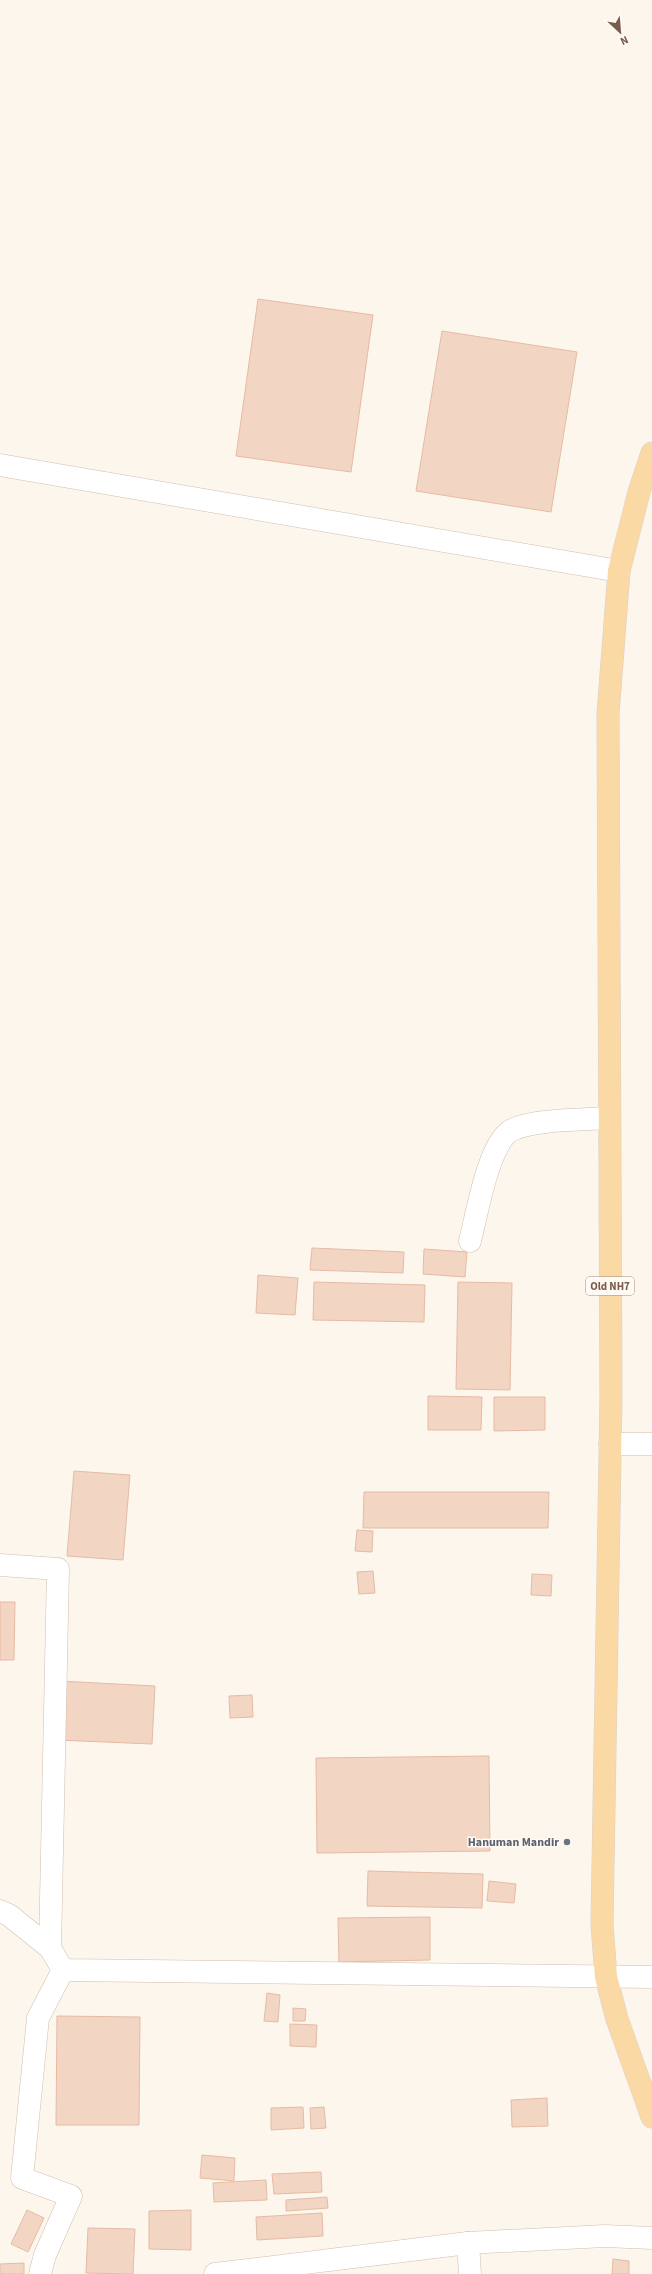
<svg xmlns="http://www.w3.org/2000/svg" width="652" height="2274" viewBox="0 0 652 2274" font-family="'Source Sans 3',sans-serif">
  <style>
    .building { fill: #f3d5c3; stroke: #e6bba3 }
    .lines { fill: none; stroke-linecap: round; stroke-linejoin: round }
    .minor-casing { stroke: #d1beb0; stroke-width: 23 }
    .major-casing { stroke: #dad1cd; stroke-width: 23 }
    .minor { stroke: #fff; stroke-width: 22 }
    .major { stroke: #fbd9a5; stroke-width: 22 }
    .worship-dot { fill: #6b7280; stroke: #fffaf3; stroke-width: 1.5 }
    .labels { text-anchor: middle; stroke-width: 3; stroke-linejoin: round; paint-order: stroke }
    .shield { fill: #fffaf3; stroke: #a28b7f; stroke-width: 1 }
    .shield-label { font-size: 11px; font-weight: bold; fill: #7a5c4d }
    .worship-label { font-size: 12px; font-weight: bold; fill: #5b616d; stroke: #fffaf3; text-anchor: end }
  </style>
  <rect width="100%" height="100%" fill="#fdf6ec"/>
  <!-- building -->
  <g class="building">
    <path d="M258 299 373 315 351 472 236 456Z"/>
    <path d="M442 331 577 352 551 512 416 491Z"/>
    <path d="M312 1248 404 1252 403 1273 310 1270Z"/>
    <path d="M424 1249 467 1252 465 1277 423 1274Z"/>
    <path d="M258 1275 298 1278 295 1315 256 1313Z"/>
    <path d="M314 1282 425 1285 424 1322 313 1320Z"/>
    <path d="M458 1282 512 1283 510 1390 456 1389Z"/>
    <path d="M428 1396 482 1397 481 1430H428Z"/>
    <path d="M494 1397H545V1430L494 1431Z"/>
    <path d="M74 1471 130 1475 123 1560 67 1556Z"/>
    <path d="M364 1492H549L548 1528H363Z"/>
    <path d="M357 1530 373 1531 372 1552 355 1551Z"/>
    <path d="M373 1571 375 1593 359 1594 357 1572Z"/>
    <path d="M532 1574 552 1575 551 1596 531 1595Z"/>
    <path d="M0 1602H15L14 1660H0Z"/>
    <path d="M60 1681 155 1686 152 1744 57 1740Z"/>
    <path d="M252 1695 253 1717 230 1718 229 1696Z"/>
    <path d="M489 1756 490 1851 317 1853 316 1758Z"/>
    <path d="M368 1871 483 1874 482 1908 367 1906Z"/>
    <path d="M489 1881 516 1884 514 1903 487 1901Z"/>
    <path d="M430 1917V1960L339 1962 338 1918Z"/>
    <path d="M267 1993 280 1995 278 2022 264 2021Z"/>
    <path d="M293 2008 306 2009 305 2021H293Z"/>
    <path d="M57 2016 140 2017 139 2125H56Z"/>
    <path d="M290 2024 317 2025 316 2047 290 2046Z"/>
    <path d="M547 2098 548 2126 512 2127 511 2100Z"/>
    <path d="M303 2107 304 2128 271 2130V2108Z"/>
    <path d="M324 2107 326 2128 311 2129 310 2108Z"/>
    <path d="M202 2155 235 2158 234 2181 200 2178Z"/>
    <path d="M321 2172 322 2192 274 2194 272 2174Z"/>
    <path d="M266 2180 267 2200 214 2202 213 2183Z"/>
    <path d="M327 2197 328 2208 286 2211V2200Z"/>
    <path d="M27 2210 44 2218 28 2252 11 2244Z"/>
    <path d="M191 2210V2250L149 2249V2211Z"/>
    <path d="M322 2213 323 2236 257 2240 256 2217Z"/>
    <path d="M88 2228 135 2229 133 2274 86 2273Z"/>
    <path d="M613 2259 629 2261V2274H612Z"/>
    <path d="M24 2263V2274H0V2264Z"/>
  </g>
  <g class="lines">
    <!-- minor casing -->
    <g class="minor-casing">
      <g id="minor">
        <path d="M0 465 619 571"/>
        <path d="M470 1241C477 1214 488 1146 510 1131 530 1119 585 1120 609 1118"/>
        <path d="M610 1444H652"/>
        <path d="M0 1565 58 1569 50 1948 63 1970 652 1977"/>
        <path d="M0 1911 9 1915 50 1948"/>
        <path d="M468 2243 470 2274"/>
        <path d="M40 2274 45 2255 71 2196 22 2178 38 2018 63 1970"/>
        <path d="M215 2274 468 2243 605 2236 652 2238"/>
      </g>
    </g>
    <!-- major casing -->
    <g class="major-casing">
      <path id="major" d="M652 453 639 492 619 571 608 714 611 1397 602 1924 606 1977 617 2019 652 2117"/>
    </g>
    <!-- minor -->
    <use href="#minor" class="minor"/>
    <!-- major -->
    <use href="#major" class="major"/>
  </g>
  <!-- markers -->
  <circle class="worship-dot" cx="567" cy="1842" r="4"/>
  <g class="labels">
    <!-- shield labels -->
    <rect class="shield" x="586" y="1277" width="48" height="18" rx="3"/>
    <g class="shield-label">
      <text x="610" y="1290">Old NH7</text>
    </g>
    <!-- worship labels -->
    <g class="worship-label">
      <text x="559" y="1846">Hanuman Mandir</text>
    </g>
  </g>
  <!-- north arrow -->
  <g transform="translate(620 32) rotate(154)" stroke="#fffaf3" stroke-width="3" paint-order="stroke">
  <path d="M0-3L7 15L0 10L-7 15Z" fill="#7a5c4d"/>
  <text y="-6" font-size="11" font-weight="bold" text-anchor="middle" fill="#7a5c4d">N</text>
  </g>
</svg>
